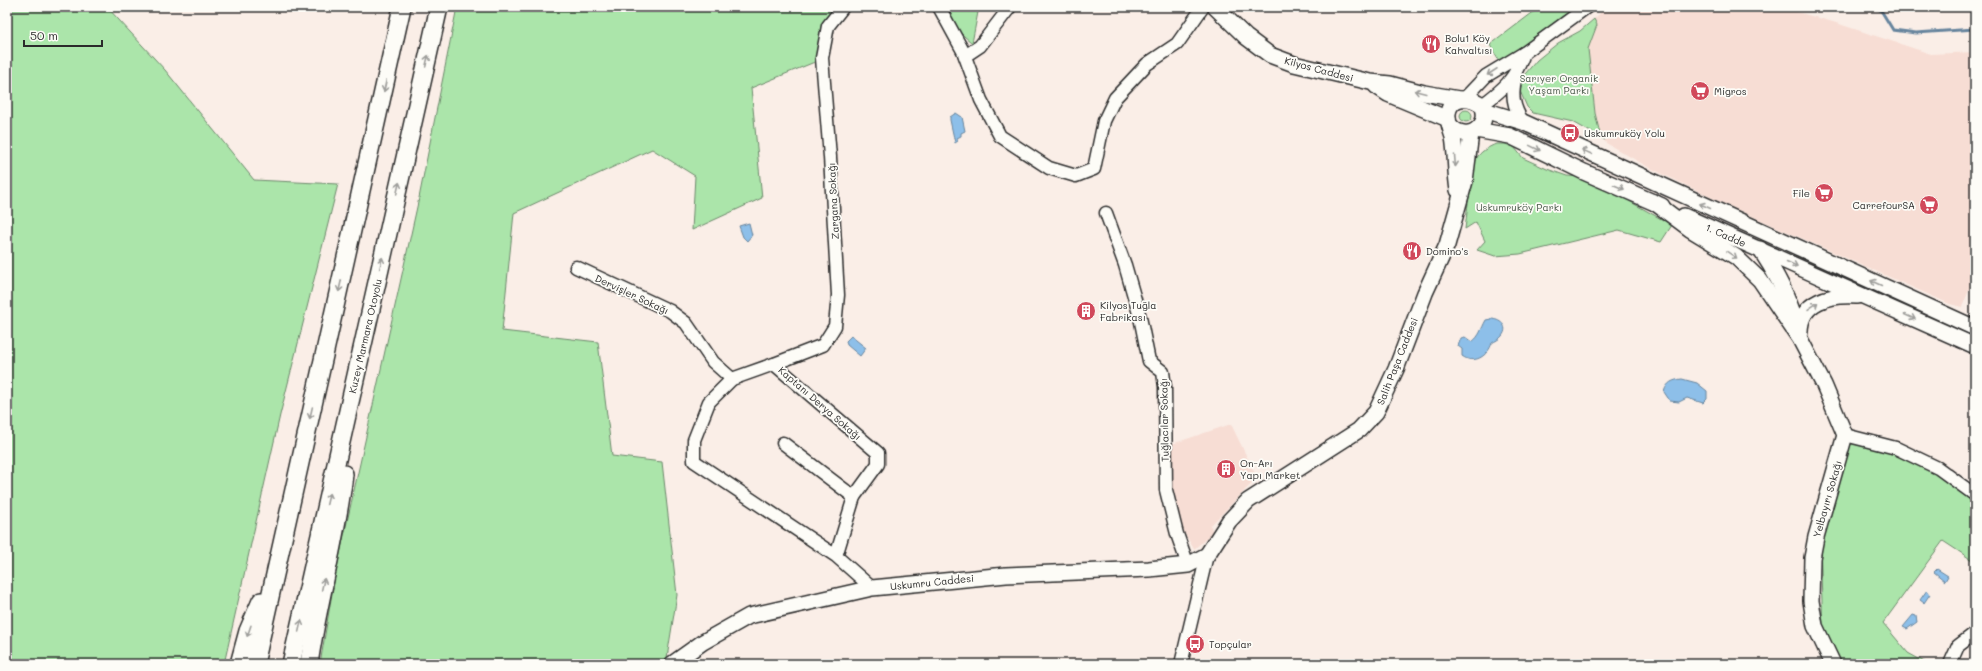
<svg xmlns="http://www.w3.org/2000/svg" width="1982" height="671" viewBox="0 0 1982 671" font-family="Mali,sans-serif">
  <style>
    .built { fill: #f7ddd4 }
    .green { fill: #abe5aa; stroke: #6b886a }
    .water { fill: #8dbfe9; stroke: #66849d }
    .lines { fill: none; stroke-linecap: round; stroke-linejoin: round }
    .stream { stroke: #66849d; stroke-width: 3 }
    .minor-casing { stroke: #2b2b2b; stroke-width: 15 }
    .major-casing { stroke: #2b2b2b; stroke-width: 18 }
    .highway-casing { stroke: #2b2b2b; stroke-width: 20 }
    .minor { stroke: #fdfcf7; stroke-width: 12 }
    .major { stroke: #fdfcf7; stroke-width: 15 }
    .highway { stroke: #fdfcf7; stroke-width: 17 }
    .oneway { stroke: #9e9e9b }
    .labels { text-anchor: middle; stroke-width: 3.5; stroke-linejoin: round; paint-order: stroke }
    .poi-label { font-size: 10px; fill: #2b2b2b; stroke: #fdfcf7; text-anchor: start }
    .street-label { font-size: 10px; fill: #2b2b2b; stroke: #fdfcf7 }
    .park-label { font-size: 10px; fill: #4b5a4b; stroke: #fdfcf7 }
  </style>
  <rect width="100%" height="100%" fill="#faeee7"/>
  <filter id="ink" filterUnits="userSpaceOnUse"><feTurbulence type="fractalNoise" baseFrequency=".025" numOctaves="2"/><feDisplacementMap in="SourceGraphic" scale="8" xChannelSelector="R" yChannelSelector="G"/><feConvolveMatrix kernelMatrix="1 2 1 2 8 2 1 2 1" color-interpolation-filters="sRGB"/></filter>
  <g filter="url(#ink)">
    <!-- built -->
    <g class="built">
      <path d="M1607 7H1779L1833 22 1931 54 1975 52V276L1962 307 1950 304 1727 205 1648 167 1606 143 1600 134 1595 113 1588 49 1597 25 1594 19Z"/>
      <path d="M1231 424 1257 478 1211 525 1212 531 1207 538 1194 549 1183 531 1172 487 1169 445Z"/>
    </g>
    <!-- green -->
    <g class="green">
      <path d="M7 7H107L165 70 254 180 338 184 280 415 224 664H7Z"/>
      <path d="M457 7H842L822 59 751 88 762 198 692 230 695 176 652 149 514 213 502 331 598 342 612 456 662 462 677 595 666 664H320L335 576 419 198Z"/>
      <path d="M931 7H979L972 43Z"/>
      <path d="M1540 7H1575L1500 63 1490 45Z"/>
      <path d="M1594 19 1597 25 1588 49 1595 113 1600 134 1605 140 1573 122 1533 113 1527 107 1520 91 1525 74 1537 60 1558 43 1580 31Z"/>
      <circle cx="1466" cy="116" r="6"/>
      <path d="M1496 144H1505L1514 147 1523 158 1547 169 1567 176 1582 177 1620 196 1672 225 1661 242 1619 230 1520 254 1495 256 1477 250 1485 241 1476 222 1465 229C1467 215 1471 165 1478 156 1483 150 1489 147 1496 144Z"/>
      <path d="M1849 443 1895 453 1935 472 1975 503V562L1943 541 1883 623 1908 653 1928 664H1839L1823 632 1820 542Z"/>
    </g>
    <!-- water -->
    <g class="water">
      <path d="M956 113 962 117 965 131 961 133V136L957 138 958 141 955 143 950 120V117Z"/>
      <path d="M749 223 752 235 747 241 743 237 739 226Z"/>
      <path d="M1491 319C1499 319 1510 326 1502 336 1500 339 1495 341 1492 343 1488 356 1474 365 1462 356V349L1458 346 1461 338 1465 337 1472 342C1480 336 1481 329 1486 320Z"/>
      <path d="M851 336 866 348 860 356 847 345 846 341Z"/>
      <path d="M1682 379 1697 383 1707 391V399L1703 403 1687 398 1679 402 1670 401 1664 392C1667 382 1673 380 1682 379Z"/>
      <path d="M1937 569 1948 576 1945 581 1934 572Z"/>
      <path d="M1927 590 1930 594 1924 603 1920 600Z"/>
      <path d="M1913 615 1916 616 1917 622 1907 629 1903 627Z"/>
    </g>
    <g class="lines">
      <!-- stream -->
      <path class="stream" d="M1877 7 1882 12 1893 30 1916 33 1975 29"/>
      <!-- minor casing -->
      <g class="minor-casing">
        <g id="minor">
          <path d="M939 7 963 51 981 100 1000 136 1049 168 1076 176 1094 169 1104 121 1115 98 1147 64 1177 44 1203 7"/>
          <path d="M965 56 980 46 1010 7"/>
          <path d="M1516 76C1511 94 1513 107 1523 122"/>
          <path d="M1465 98 1486 76 1524 53 1587 7"/>
          <path d="M1482 105C1504 89 1515 79 1524 53"/>
          <path d="M1106 213 1125 265 1140 317 1149 361 1163 372 1165 387 1166 490 1177 534 1188 565"/>
          <path d="M576 267 670 311 686 323 713 362 732 379"/>
          <path d="M774 364 823 345 835 326 838 295 830 157 822 58 828 26 843 7"/>
          <path d="M1845 435 1896 448 1938 468 1975 495"/>
          <path d="M783 443 854 497"/>
          <path d="M836 556 854 497 878 464V453L774 364 732 379 709 402 694 440V461L836 556 872 588"/>
          <path d="M1181 664 1207 555"/>
          <path d="M1950 664 1958 646 1975 633"/>
        </g>
      </g>
      <!-- major casing -->
      <g class="major-casing">
        <g id="major">
          <path d="M1215 7 1246 37 1270 55 1294 64 1370 82 1390 84 1424 93 1459 99"/>
          <path d="M1376 86 1388 94 1448 119"/>
          <path d="M1484 110 1523 122 1975 328"/>
          <path d="M1450 125C1466 144 1492 127 1482 105 1470 96 1451 95 1448 113 1447 121 1451 130 1453 137 1456 154 1455 172 1458 190"/>
          <path d="M1476 130 1510 136 1584 172 1662 206"/>
          <path d="M1654 202 1690 229 1736 257 1760 280 1800 339 1824 385 1845 435 1816 537 1812 558 1811 601 1815 626 1833 664"/>
          <path d="M1684 216 1975 346"/>
          <path d="M1760 249C1776 273 1790 299 1797 327"/>
          <path d="M1800 332C1800 301 1831 294 1857 296"/>
          <path d="M672 664 703 642 749 616 872 588 1006 575 1149 569 1188 565 1207 555 1229 521 1248 501 1359 430 1376 412 1396 369 1425 293 1447 245 1465 181 1471 133"/>
        </g>
      </g>
      <!-- highway casing -->
      <g class="highway-casing">
        <g id="highway">
          <path d="M239 664 248 631 261 601"/>
          <path d="M255 664 402 7"/>
          <path d="M291 664 439 7"/>
          <path d="M309 664C318 600 337 538 344 474"/>
        </g>
      </g>
      <!-- minor -->
      <use href="#minor" class="minor"/>
      <!-- major -->
      <use href="#major" class="major"/>
      <!-- highway -->
      <use href="#highway" class="highway"/>
    </g>
    <!-- one-way arrows -->
    <defs><path id="oneway-shaft" d="M-6 0H5M1.5-3L5.5 0L1.5 3" fill="none" stroke-width="1.6" stroke-linecap="round" stroke-linejoin="round"/></defs>
    <g class="oneway">
      <use href="#oneway-shaft" transform="translate(427 61) rotate(-77)"/>
      <use href="#oneway-shaft" transform="translate(1492 72) rotate(147)"/>
      <use href="#oneway-shaft" transform="translate(385 86) rotate(102)"/>
      <use href="#oneway-shaft" transform="translate(1420 92) rotate(-166)"/>
      <use href="#oneway-shaft" transform="translate(1535 148) rotate(26)"/>
      <use href="#oneway-shaft" transform="translate(1587 152) rotate(-155)"/>
      <use href="#oneway-shaft" transform="translate(1455 161) rotate(85)"/>
      <use href="#oneway-shaft" transform="translate(1619 187) rotate(23)"/>
      <use href="#oneway-shaft" transform="translate(398 188) rotate(-77)"/>
      <use href="#oneway-shaft" transform="translate(1705 206) rotate(-156)"/>
      <use href="#oneway-shaft" transform="translate(1732 255) rotate(34)"/>
      <use href="#oneway-shaft" transform="translate(381 263) rotate(-77)"/>
      <use href="#oneway-shaft" transform="translate(1792 264) rotate(24)"/>
      <use href="#oneway-shaft" transform="translate(1876 283) rotate(-156)"/>
      <use href="#oneway-shaft" transform="translate(340 286) rotate(103)"/>
      <use href="#oneway-shaft" transform="translate(1813 306) rotate(-35)"/>
      <use href="#oneway-shaft" transform="translate(1910 317) rotate(24)"/>
      <use href="#oneway-shaft" transform="translate(311 413) rotate(103)"/>
      <use href="#oneway-shaft" transform="translate(328 499) rotate(-77)"/>
      <use href="#oneway-shaft" transform="translate(323 584) rotate(-77)"/>
      <use href="#oneway-shaft" transform="translate(300 626) rotate(-77)"/>
      <use href="#oneway-shaft" transform="translate(249 631) rotate(109)"/>
    </g>
  </g>
  <!-- icons -->
  <defs>
    <g id="restaurant-disc" transform="scale(1)"><circle r="9.5" fill="#d1495b" stroke="#fdfcf7"/><path d="M-5-6h1v4h1v-4h1v4h1v-4h1v5L-1.5 .5V6h-2V.5L-5-1ZM5-6V6H3V1.5H1.5Q1.5-4 5-6Z" fill="#fff"/></g>
    <g id="supermarket-disc" transform="scale(1)"><circle r="9.5" fill="#d1495b" stroke="#fdfcf7"/><path d="M-6-5.5h2.5l.6 2H6L4.5 2H-2.5L-4.4-4H-6ZM-1.5 3.2a1.3 1.3 0 1 0 .1 0ZM3 3.2a1.3 1.3 0 1 0 .1 0Z" fill="#fff"/></g>
    <g id="bus-disc" transform="scale(1)"><circle r="9.5" fill="#d1495b" stroke="#fdfcf7"/><path d="M-5-6H5V4H4V6H2V4H-2V6H-4V4H-5ZM-3.5-4V0h7V-4ZM-3.5 1.2v1.5H-2V1.2ZM2 1.2v1.5H3.5V1.2Z" fill="#fff"/></g>
    <g id="building-disc" transform="scale(1)"><circle r="9.5" fill="#d1495b" stroke="#fdfcf7"/><path d="M-4-6H4V6H1V3H-1V6H-4ZM-2.5-4.3h1.7v1.8h-1.7ZM.8-4.3h1.7v1.8H.8ZM-2.5-1h1.7V.8h-1.7ZM.8-1h1.7V.8H.8Z" fill="#fff"/></g>
  </defs>
  <g fill-rule="evenodd">
    <use href="#restaurant-disc" x="1431" y="44"/>
    <use href="#supermarket-disc" x="1700" y="91"/>
    <use href="#bus-disc" x="1570" y="133"/>
    <use href="#supermarket-disc" x="1824" y="193"/>
    <use href="#supermarket-disc" x="1929" y="205"/>
    <use href="#restaurant-disc" x="1412" y="251"/>
    <use href="#building-disc" x="1086" y="311"/>
    <use href="#building-disc" x="1226" y="469"/>
    <use href="#bus-disc" x="1195" y="644"/>
  </g>
  <g class="labels">
    <!-- poi labels -->
    <g class="poi-label">
      <text x="1445" y="42">Bolu1 Köy<tspan x="1445" dy="12">Kahvaltısı</tspan></text>
      <text x="1714" y="95">Migros</text>
      <text x="1584" y="137">Uskumruköy Yolu</text>
      <text x="1810" y="197" text-anchor="end">File</text>
      <text x="1915" y="209" text-anchor="end">CarrefourSA</text>
      <text x="1426" y="255">Domino's</text>
      <text x="1100" y="309">Kilyos Tuğla<tspan x="1100" dy="12">Fabrikası</tspan></text>
      <text x="1240" y="467">On-Arı<tspan x="1240" dy="12">Yapı Market</tspan></text>
      <text x="1209" y="648">Topçular</text>
    </g>
    <!-- street labels -->
    <g class="street-label">
      <text transform="translate(1319 69) rotate(15)" y="4">Kilyos Caddesi</text>
      <text transform="translate(833 201) rotate(-93)" y="4">Zargana Sokağı</text>
      <text transform="translate(1726 235) rotate(24)" y="4">1. Cadde</text>
      <text transform="translate(632 294) rotate(25)" y="4">Dervişler Sokağı</text>
      <text transform="translate(365 336) rotate(-77)" y="4">Kuzey Marmara Otoyolu</text>
      <text transform="translate(1397 361) rotate(-68)" y="4">Salih Paşa Caddesi</text>
      <text transform="translate(820 403) rotate(41)" y="4">Kaptanı Derya Sokağı</text>
      <text transform="translate(1164 420) rotate(-91)" y="4">Tuğlacılar Sokağı</text>
      <text transform="translate(1827 499) rotate(-74)" y="4">Yelbayırı Sokağı</text>
      <text transform="translate(932 582) rotate(-6)" y="4">Uskumru Caddesi</text>
    </g>
    <!-- park labels -->
    <g class="park-label">
      <text x="1559" y="82">Sarıyer Organik<tspan x="1559" dy="12">Yaşam Parkı</tspan></text>
      <text x="1519" y="211">Uskumruköy Parkı</text>
    </g>
  </g>
  <!-- margin -->
  <rect width="1982" height="671" fill="none" stroke="#fdfcf7" stroke-width="24"/>
  <rect x="12" y="12" width="1958" height="647" fill="none" stroke="#2b2b2b" stroke-width="1.5" filter="url(#ink)"/>
  <!-- scale -->
  <path d="M24 40v6h78v-6" fill="none" stroke="#2b2b2b" stroke-width="2"/>
  <text x="30" y="40" font-size="12" fill="#2b2b2b" stroke="#fdfcf7" stroke-width="3" paint-order="stroke">50 m</text>
</svg>
